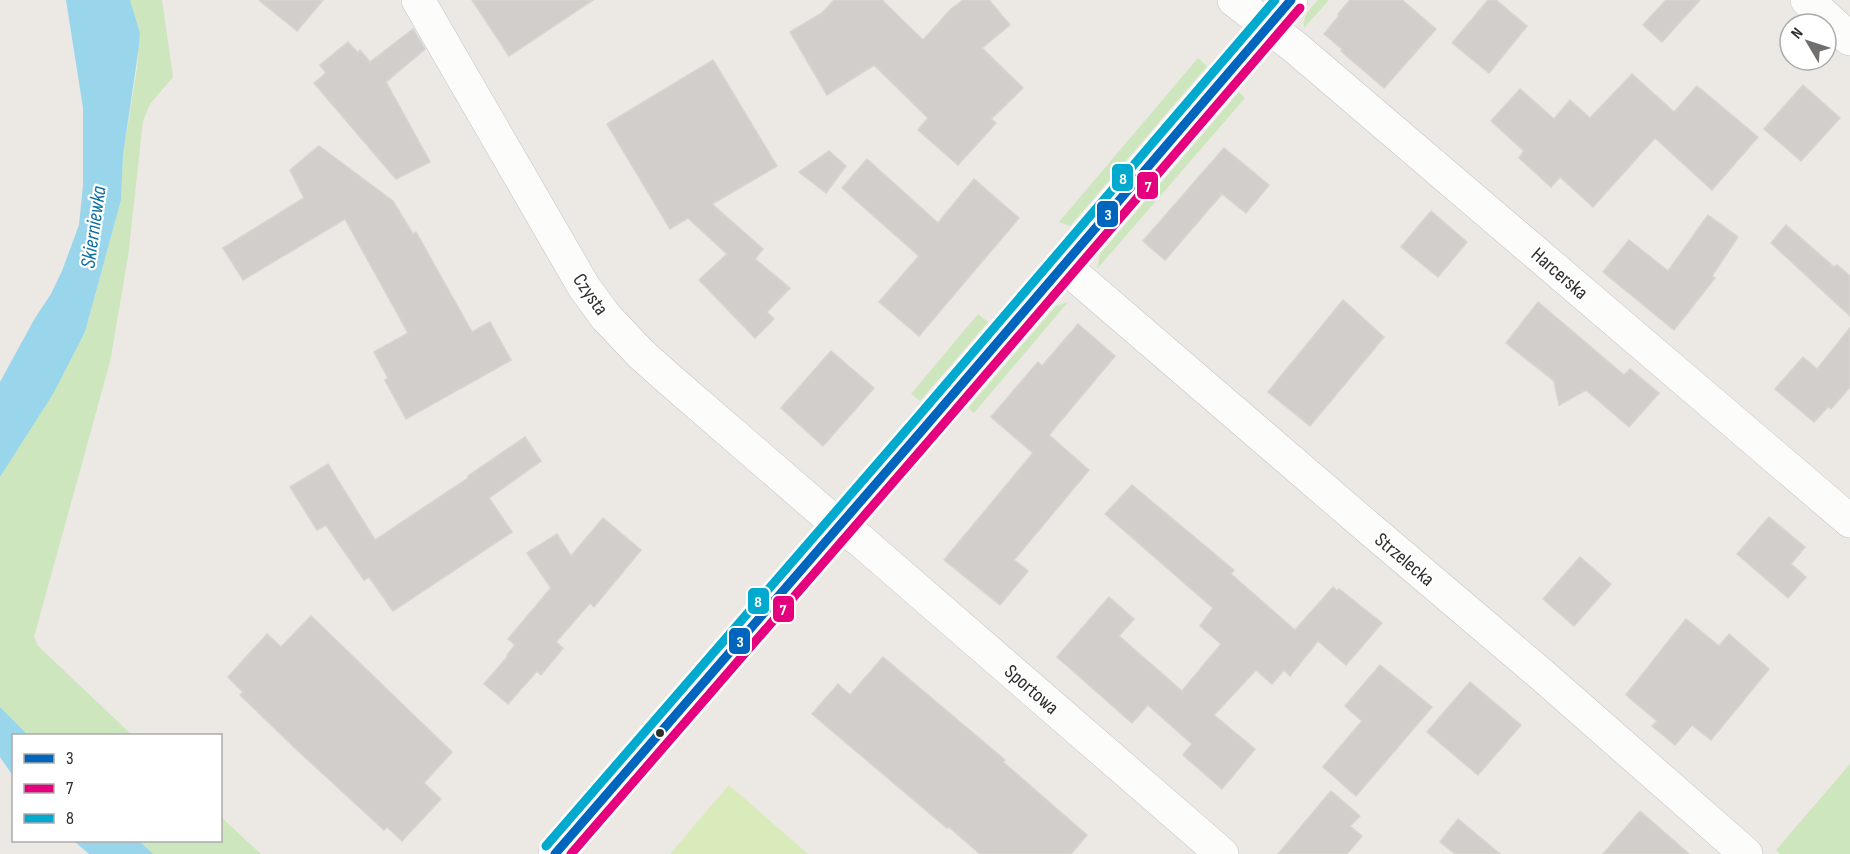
<svg xmlns="http://www.w3.org/2000/svg" width="1850" height="854" viewBox="0 0 1850 854" font-family="'Sofia Sans Condensed',sans-serif">
  <style>
    .green { fill: #cee6be }
    .pitch { fill: #d9eabb }
    .water { fill: #99d6ec }
    .building { fill: #d1cecb; stroke: #d7d4d0; stroke-width: 1.5 }
    .lines { fill: none; stroke-linecap: round; stroke-linejoin: round }
    .street-casing { stroke: #c5c4c5; stroke-width: 34 }
    .secondary-casing { stroke: #c5c4c5; stroke-width: 34 }
    .street { stroke: #fcfcfb; stroke-width: 33 }
    .secondary { stroke: #fcfcfb; stroke-width: 33 }
    .bus-1-casing { stroke: #fff; stroke-width: 14 }
    .bus-2-casing { stroke: #fff; stroke-width: 14 }
    .bus-3-casing { stroke: #fff; stroke-width: 14 }
    .bus-1 { stroke: #0065bd; stroke-width: 9 }
    .bus-2 { stroke: #e5007d; stroke-width: 9 }
    .bus-3 { stroke: #00a9ce; stroke-width: 9 }
    .bus-dot { fill: #2e2e2e; stroke: #fff; stroke-width: 2 }
    .labels { text-anchor: middle; stroke-width: 4.5; stroke-linejoin: round; paint-order: stroke }
    .street-label { font-size: 20px; fill: #2e2e2e; stroke: #fff }
    .water-label { font-size: 21px; font-style: italic; fill: #0d6fa3; stroke: #fff }
    .line-badge { stroke: #fff; stroke-width: 2 }
    .badge-label { font-size: 16px; text-anchor: middle; font-weight: bold; fill: #fff }
  </style>
  <rect width="100%" height="100%" fill="#ece8e4"/>
  <!-- green -->
  <g class="green">
    <path d="M130 0H162L173 77 150 104 143 121 128 257 110 362 34 637 38 646 132 735H28L0 707V477L85 332 121 200 123 155 137 68 140 33Z"/>
    <path d="M1318 0H1329L1304 28C1302 16 1311 8 1318 0Z"/>
    <path d="M1198 58 1207 66 1070 226 1059 222Z"/>
    <path d="M1239 92 1245 98 1097 269 1100 254Z"/>
    <path d="M1068 302 974 413 968 408 1056 306Z"/>
    <path d="M978 314 988 322 920 401 911 394Z"/>
    <path d="M1850 764V854H1780L1776 850Z"/>
    <path d="M221 817 261 854H153L139 841 220 840Z"/>
  </g>
  <!-- pitch -->
  <path class="pitch" d="M729 785 808 854H670Z"/>
  <!-- water -->
  <g class="water">
    <path d="M66 0H130L140 33 139 46 123 155 121 200 85 332 53 394 0 477V382L35 318 51 294 62 271 79 225 83 185V108Z"/>
    <path d="M0 707 28 735 14 736 13 776 0 757Z"/>
    <path d="M74 841H139L153 854H89Z"/>
  </g>
  <!-- building -->
  <g class="building">
    <path d="M259 0H323L297 31Z"/>
    <path d="M472 0H593L509 56Z"/>
    <path d="M834 0H882L923 40 951 9 963 0H989L1010 25 982 48 1023 88 991 119 996 123 958 165 918 130 928 118 874 65 827 95 790 32 822 13Z"/>
    <path d="M1350 0H1402L1436 29 1384 88 1341 51 1342 49 1324 34 1339 16 1338 14Z"/>
    <path d="M1488 0H1496L1527 26 1489 73 1452 43Z"/>
    <path d="M1666 0H1700L1662 42 1643 25Z"/>
    <path d="M413 29 425 49 386 82 430 162 396 179 314 83 326 73 320 65 348 42 358 53 360 50 370 62Z"/>
    <path d="M713 60 777 166 712 204 763 249 755 259 790 288 767 312 774 319 755 338 699 280 727 254 688 218 670 229 607 124Z"/>
    <path d="M1632 74 1674 112 1697 86 1758 137 1712 190 1655 138 1593 207 1560 177 1551 187 1519 158 1524 151 1491 121 1520 89 1554 119 1570 100 1590 118Z"/>
    <path d="M1803 85 1840 118 1801 161 1764 129Z"/>
    <path d="M319 146 393 201 413 234 416 232 472 332 490 322 511 360 406 419 385 380 388 378 374 352 408 333 345 219 243 280 223 248 304 198 290 170Z"/>
    <path d="M1224 148 1269 185 1246 213 1222 194 1165 260 1143 241Z"/>
    <path d="M829 151 846 166 826 193 799 172Z"/>
    <path d="M867 159 938 223 974 179 1019 218 919 336 879 302 919 256 842 188Z"/>
    <path d="M1431 211 1467 242 1438 277 1401 247Z"/>
    <path d="M1708 215 1738 237 1712 276 1715 278 1674 330 1603 272 1629 240 1668 271Z"/>
    <path d="M1786 225 1834 267 1837 265 1850 276V316L1771 243Z"/>
    <path d="M1343 300 1384 337 1310 426 1268 392Z"/>
    <path d="M1538 302 1624 375 1630 369 1659 393 1629 427 1586 390 1559 405 1554 381 1506 343Z"/>
    <path d="M1078 324 1115 356 1049 435 1089 470 1014 560 1028 571 1000 605 944 560 1033 453 991 417 1038 362 1042 366Z"/>
    <path d="M1850 328V387L1831 409 1828 407 1814 422 1775 389 1803 357 1817 369Z"/>
    <path d="M831 351 874 388 823 446 781 408Z"/>
    <path d="M525 437 541 461 489 498 512 532 393 611 369 577 364 580 326 525 317 530 290 487 328 464 375 540 468 478V476Z"/>
    <path d="M1132 485 1234 570 1231 574 1295 630 1333 587 1337 591 1339 589 1382 623 1346 665 1318 641 1290 676 1284 670 1272 684 1256 670 1214 715 1255 749 1222 789 1183 755 1192 744 1148 705 1132 723 1057 657 1109 597 1134 619 1119 636 1182 691 1221 644 1200 626 1213 608 1105 514Z"/>
    <path d="M1769 517 1805 547 1791 564 1806 577 1788 598 1737 554Z"/>
    <path d="M603 518 641 550 594 607 590 603 556 642 563 648 541 675 537 671 508 704 484 684 508 656 507 655 515 645 508 639 551 588 527 553 557 534 571 556Z"/>
    <path d="M1580 557 1611 584 1574 626 1543 599Z"/>
    <path d="M311 616 452 752 424 783 441 799 402 841 387 827 384 830 296 749 240 695 243 692 228 677 267 634 281 647Z"/>
    <path d="M1686 619 1719 646 1729 634 1769 669 1711 740 1692 725 1675 745 1652 726 1657 721 1626 695Z"/>
    <path d="M883 657 1005 760 1003 762 1087 835 1071 854H980L949 827 947 828 812 714 838 684 850 695Z"/>
    <path d="M1380 665 1432 707 1356 796 1323 767 1362 721 1345 706Z"/>
    <path d="M1470 682 1521 725 1478 775 1427 732Z"/>
    <path d="M1331 791 1360 816 1350 826 1362 836 1347 854H1278Z"/>
    <path d="M1640 811 1689 854H1603Z"/>
    <path d="M1458 819 1500 854H1455L1440 842Z"/>
  </g>
  <g class="lines">
    <!-- street casing -->
    <g class="street-casing">
      <g id="street">
        <path d="M418 0 584 287 606 317 641 354 669 379 839 526 860 540 1222 854"/>
        <path d="M1234 0 1296 48 1850 521"/>
        <path d="M1807 0 1850 39"/>
        <path d="M1063 265 1370 529 1542 675 1746 854"/>
      </g>
    </g>
    <!-- secondary casing -->
    <g class="secondary-casing">
      <path id="secondary" d="M555 854 925 427 1291 0"/>
    </g>
    <!-- street -->
    <use href="#street" class="street"/>
    <!-- secondary -->
    <use href="#secondary" class="secondary"/>
    <!-- bus-1 casing -->
    <g class="bus-1-casing">
      <path id="bus-1" d="M555 854 925 427 1291 0"/>
    </g>
    <!-- bus-2 casing -->
    <g class="bus-2-casing">
      <path id="bus-2" d="M571 854 934 435 1300 8"/>
    </g>
    <!-- bus-3 casing -->
    <g class="bus-3-casing">
      <path id="bus-3" d="M546 846 916 419 1275 0"/>
    </g>
    <!-- bus-1 -->
    <use href="#bus-1" class="bus-1"/>
    <!-- bus-2 -->
    <use href="#bus-2" class="bus-2"/>
    <!-- bus-3 -->
    <use href="#bus-3" class="bus-3"/>
  </g>
  <!-- markers -->
  <circle class="bus-dot" cx="660" cy="733" r="5"/>
  <g class="labels">
    <!-- street labels -->
    <g class="street-label">
      <text transform="translate(1560 273) rotate(41)" y="7">Harcerska</text>
      <text transform="translate(591 294) rotate(55)" y="7">Czysta</text>
      <text transform="translate(1405 559) rotate(40)" y="7">Strzelecka</text>
      <text transform="translate(1032 689) rotate(41)" y="7">Sportowa</text>
    </g>
    <!-- water labels -->
    <g class="water-label">
      <text transform="translate(93 227) rotate(-82)" y="7">Skierniewka</text>
    </g>
  </g>
  <g class="line-badge">
    <rect x="1111" y="163" width="23" height="29" rx="6" fill="#00a9ce"/>
    <rect x="1136" y="171" width="23" height="29" rx="6" fill="#e5007d"/>
    <rect x="1096" y="200" width="23" height="28" rx="6" fill="#0065bd"/>
    <rect x="747" y="587" width="23" height="28" rx="6" fill="#00a9ce"/>
    <rect x="772" y="595" width="23" height="28" rx="6" fill="#e5007d"/>
    <rect x="728" y="627" width="23" height="28" rx="6" fill="#0065bd"/>
  </g>
  <g class="badge-label">
    <text x="1123" y="184">8</text>
    <text x="1148" y="192">7</text>
    <text x="1108" y="220">3</text>
    <text x="758" y="607">8</text>
    <text x="783" y="615">7</text>
    <text x="740" y="647">3</text>
  </g>
  <!-- legend -->
  <rect x="12" y="734" width="210" height="108" fill="#ffffff" stroke="#ababab" stroke-width="1.5"/>
  <rect x="24" y="754" width="30" height="9" fill="#0065bd" stroke="#ababab" stroke-width="1.5"/>
  <text x="66" y="764" font-size="18" fill="#2e2e2e">3</text>
  <rect x="24" y="784" width="30" height="9" fill="#e5007d" stroke="#ababab" stroke-width="1.5"/>
  <text x="66" y="794" font-size="18" fill="#2e2e2e">7</text>
  <rect x="24" y="814" width="30" height="9" fill="#00a9ce" stroke="#ababab" stroke-width="1.5"/>
  <text x="66" y="824" font-size="18" fill="#2e2e2e">8</text>
  <!-- north arrow -->
  <g transform="translate(1808 42) rotate(309)"><circle r="28" fill="#ffffff" stroke="#ababab" stroke-width="1.5"/>
  <path d="M0-4.5L10 22L0 15L-10 22Z" fill="#706f6e"/>
  <text y="-9" font-size="16" font-weight="bold" text-anchor="middle" fill="#2e2e2e">N</text>
  </g>
</svg>
